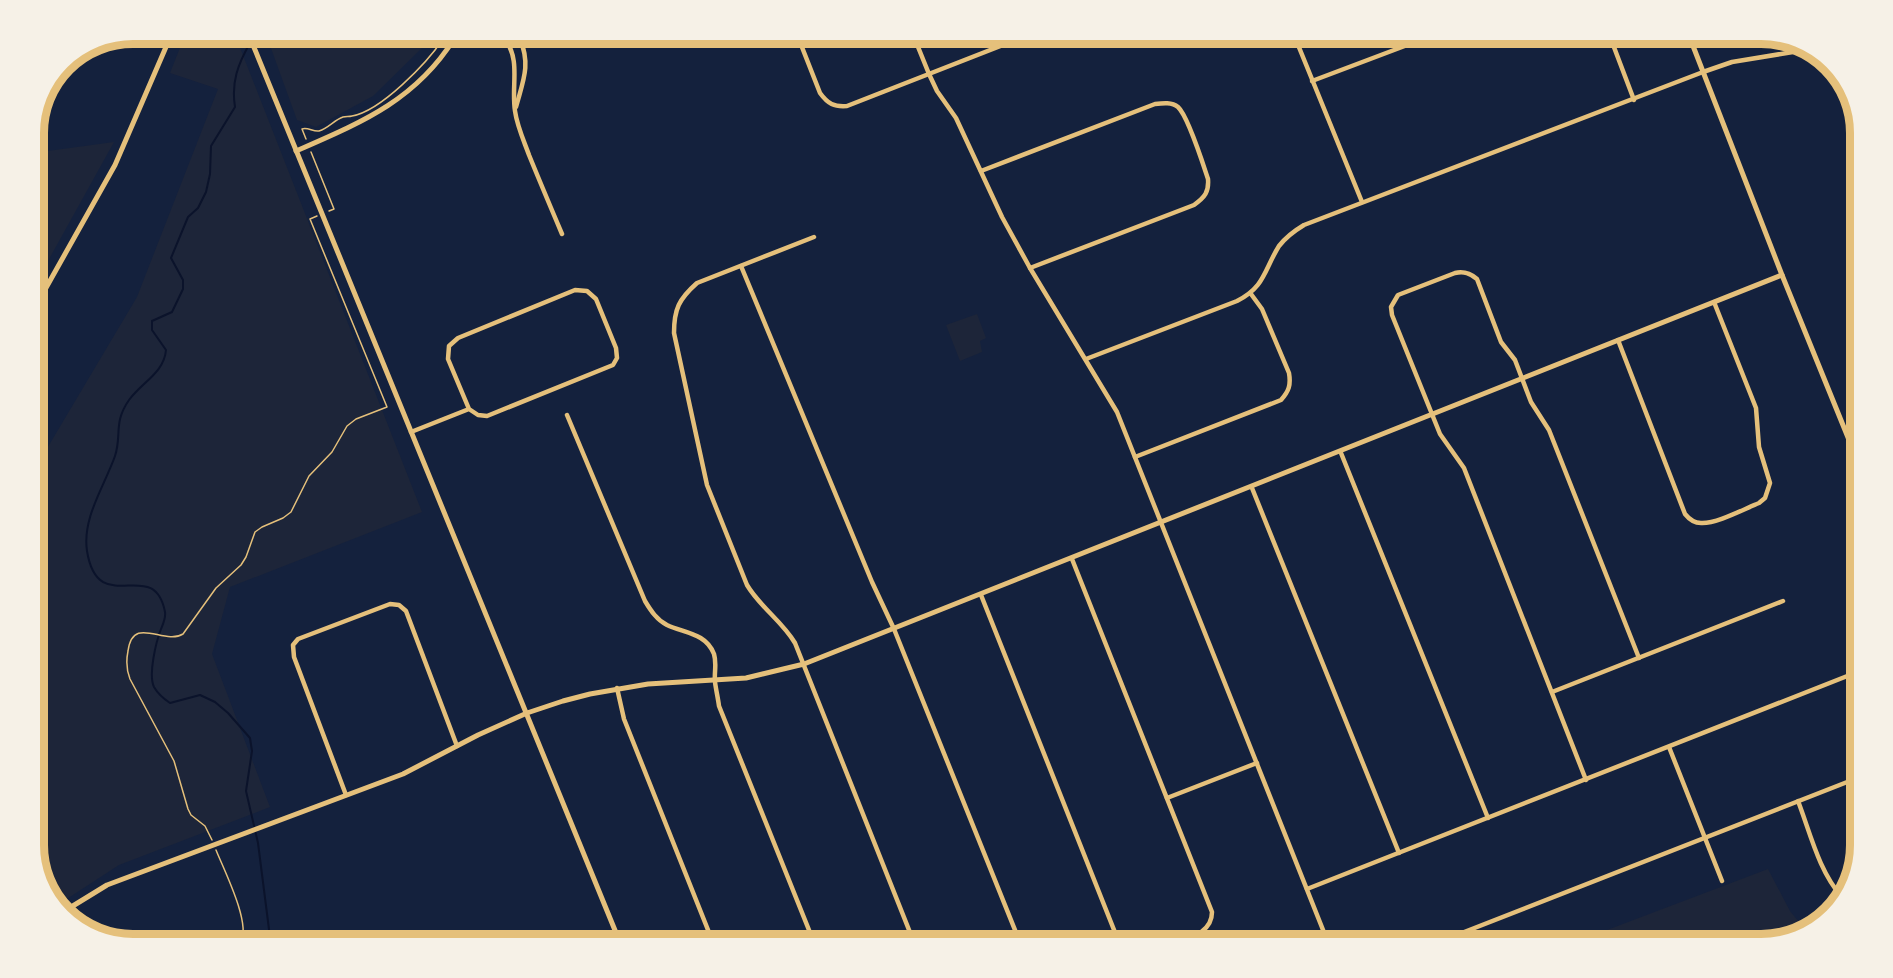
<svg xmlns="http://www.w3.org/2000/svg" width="1893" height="978" viewBox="0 0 1893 978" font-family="Karla,sans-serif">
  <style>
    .green { fill: #1d2539 }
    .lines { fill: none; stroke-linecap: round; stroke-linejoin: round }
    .stream { stroke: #0b132b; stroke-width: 2 }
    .path { stroke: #e5c07b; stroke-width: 1.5 }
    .minor { stroke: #e5c07b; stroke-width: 4.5 }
    .tertiary { stroke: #e5c07b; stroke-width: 5 }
    .rim { fill: none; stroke: #e5c07b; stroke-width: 8 }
  </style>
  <rect width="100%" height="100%" fill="#14213d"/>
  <!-- green -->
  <g class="green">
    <path d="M429 39 426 44 373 96 316 127 297 120 268 40Z"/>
    <path d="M183 40H237L422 512 230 587 212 654 270 807 119 865 56 906 50 900 33 852V472L137 297 218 89 170 73Z"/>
    <path d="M114 142 33 288V153Z"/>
    <path d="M977 314 986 338 980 341 982 352 960 361 946 325Z"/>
    <path d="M1768 869 1790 911 1807 932 1761 945H1589L1586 938Z"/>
  </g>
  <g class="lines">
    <!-- stream -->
    <path class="stream" d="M250 43C238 64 231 82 235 107L211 146 210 174 206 192 198 208 188 217 171 258 183 280V289L172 312 152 321V330L166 350C164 373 142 382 129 400 113 423 122 435 115 456 104 487 82 518 87 551 98 620 154 554 165 612 166 618 163 624 161 629 156 642 148 675 154 687 158 694 164 699 170 703L200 695 215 702 228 713 250 738 252 751 246 791 258 843 271 945"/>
    <!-- path -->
    <g class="path">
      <path d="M306 139 302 129C308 127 313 132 319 131 329 128 334 120 343 117 346 116 349 117 352 116 381 111 427 63 443 39"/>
      <path d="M311 152 334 209 329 211"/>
      <path d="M212 840 205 826 191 815 188 809 174 761 130 679C126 669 126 661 128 651 133 614 164 646 183 634L216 588 241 565 246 557 255 532 262 527 283 518 291 512 309 476 332 452 347 426 356 419 387 407 310 219 317 216"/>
      <path d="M216 850C224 870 251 923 241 942L243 945"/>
    </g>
    <!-- minor -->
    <g class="minor">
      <path d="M1609 34 1634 100"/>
      <path d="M1294 35 1362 202"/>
      <path d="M798 37 820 93C828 104 834 107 847 106L1026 36"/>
      <path d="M914 37 929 74 937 91 956 118 1002 217 1030 268 1117 412 1329 945"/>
      <path d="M505 39C521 61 511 85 515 111 517 126 524 141 529 155 540 182 551 208 562 234"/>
      <path d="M1312 81 1410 44 1453 34"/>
      <path d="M516 107C523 81 531 65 520 39"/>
      <path d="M981 171 1155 104C1163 103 1172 102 1178 107 1188 116 1203 164 1208 179 1209 192 1205 197 1194 205L1030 268"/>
      <path d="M814 237 697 283C679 299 674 309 674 333L707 485 747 585C760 607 782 621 795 643L915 945"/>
      <path d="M741 266 872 582 894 629 1021 945"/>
      <path d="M1618 340 1685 514C1689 519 1694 523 1701 523 1716 524 1744 509 1759 503L1765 498 1770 483 1759 447 1756 408 1714 302"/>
      <path d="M1086 359 1237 301C1265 287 1264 270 1279 246 1286 237 1294 231 1304 225L1703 72 1732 62 1799 51 1809 47"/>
      <path d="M567 415 645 601C651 611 657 620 667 625 684 633 706 633 714 654 717 664 714 672 715 682 716 690 718 698 719 706L815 945"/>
      <path d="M411 432 469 409 478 415 487 416 613 365 617 358 616 348 596 299 587 291 575 290 458 338 449 346 448 359 469 409"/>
      <path d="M1341 453 1488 818"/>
      <path d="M1135 457 1281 400C1289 391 1291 385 1289 373L1262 309 1251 294"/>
      <path d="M1252 488 1399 853"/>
      <path d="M1072 559 1212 912C1212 935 1186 938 1168 945"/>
      <path d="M981 595 1120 945"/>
      <path d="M617 688 624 719 714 945"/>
      <path d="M1552 692 1783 601"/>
      <path d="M1669 747 1722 881"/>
      <path d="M1586 780 1464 468 1440 434 1392 315 1391 307 1398 295 1455 273C1464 271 1470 273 1477 279L1501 342 1515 360 1531 402 1549 430 1639 658"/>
      <path d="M346 795 294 657 293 645 298 639 390 604 399 605 406 611 457 746"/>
      <path d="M1167 798 1257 763"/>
      <path d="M1798 801C1810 832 1819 872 1842 897"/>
      <path d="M1307 889 1860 671"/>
      <path d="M885 945 911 935"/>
      <path d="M1431 945 1860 777"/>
    </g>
    <!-- tertiary -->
    <g class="tertiary">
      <path d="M1688 33 1782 275 1860 467"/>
      <path d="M251 40 621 945"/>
      <path d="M296 151C360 123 415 101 454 39"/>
      <path d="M33 311 115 165 169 40"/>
      <path d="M63 912 107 885 403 774 478 735 527 713 563 701 590 694 648 684 746 678 804 664C1130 535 1456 406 1782 275"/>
    </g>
  </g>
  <!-- crop -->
  <path d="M0 0H1893V978H0ZM133 44H1761A89 89 0 0 1 1850 133V845A89 89 0 0 1 1761 934H133A89 89 0 0 1 44 845V133A89 89 0 0 1 133 44Z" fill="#f6f1e7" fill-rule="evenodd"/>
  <path class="rim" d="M133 44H1761A89 89 0 0 1 1850 133V845A89 89 0 0 1 1761 934H133A89 89 0 0 1 44 845V133A89 89 0 0 1 133 44Z"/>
</svg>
